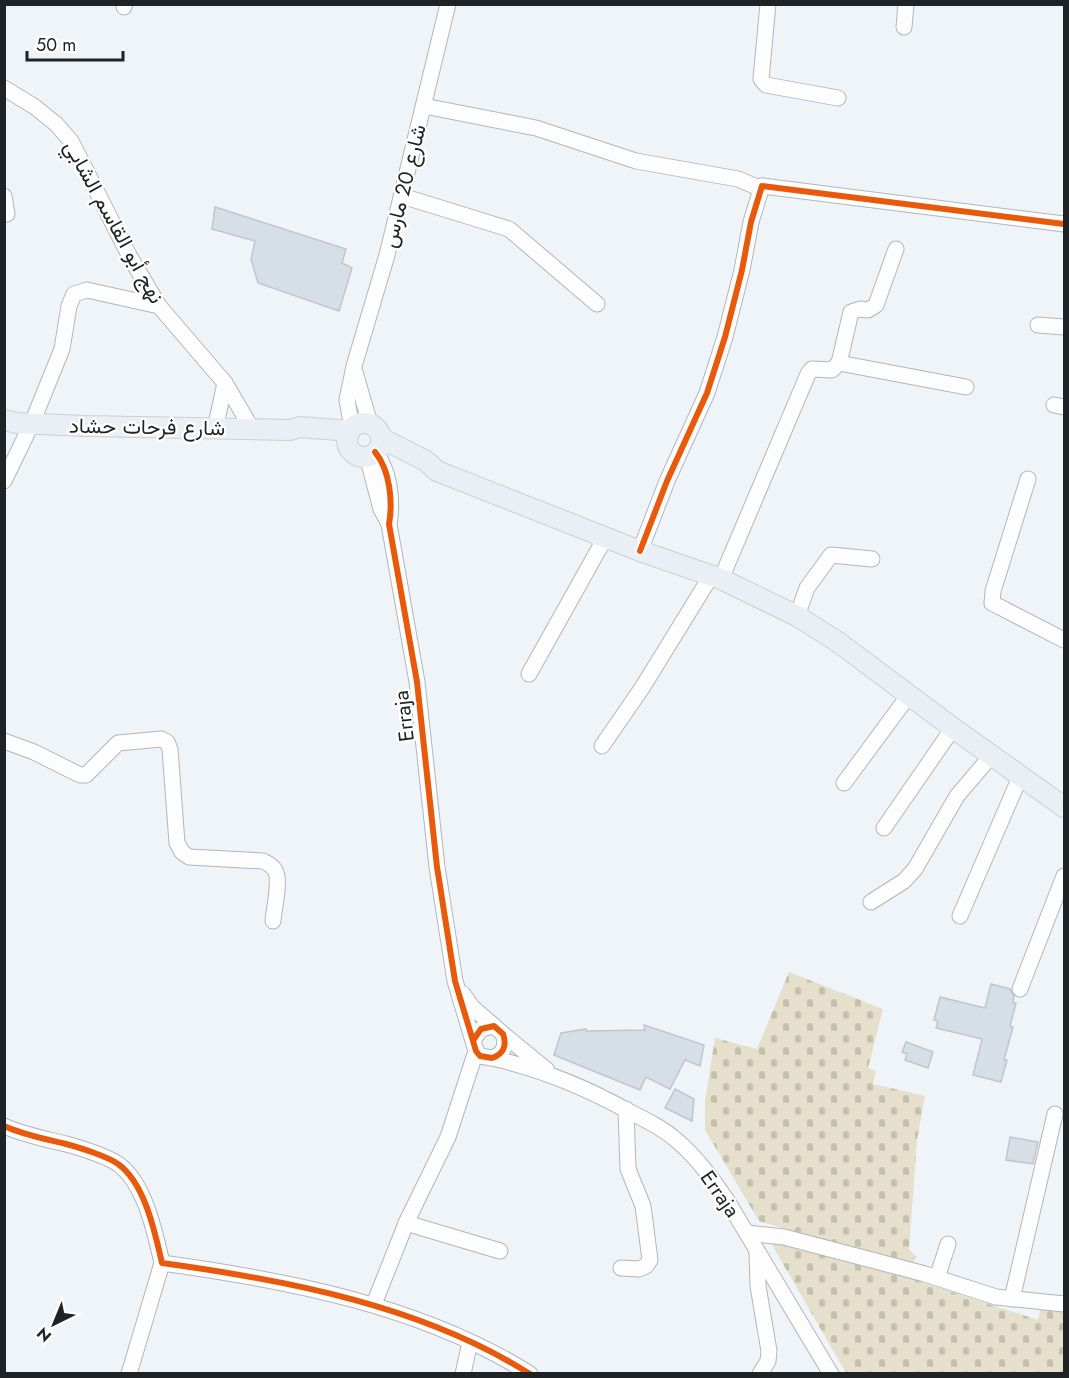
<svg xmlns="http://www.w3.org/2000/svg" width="1069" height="1378" viewBox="0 0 1069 1378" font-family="Jost,Vazirmatn,sans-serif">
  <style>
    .cemetery { fill: url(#cemetery-stones) }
    .building { fill: #d6dee7; stroke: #c2c6ca; stroke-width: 1.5 }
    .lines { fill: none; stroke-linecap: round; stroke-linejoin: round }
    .minor-casing { stroke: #b2b6ba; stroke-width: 17 }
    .major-casing { stroke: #cdcfd1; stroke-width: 22 }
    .minor { stroke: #fdfdfe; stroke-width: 15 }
    .major { stroke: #e9eff4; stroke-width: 20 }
    .cycleway-casing { stroke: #fff; stroke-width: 10 }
    .cycleway { stroke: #e8590c; stroke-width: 6 }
    .labels { text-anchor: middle; stroke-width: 4.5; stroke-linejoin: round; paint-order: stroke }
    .street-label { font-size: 21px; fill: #1f2326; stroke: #fff }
  </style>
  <defs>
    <pattern id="cemetery-stones" width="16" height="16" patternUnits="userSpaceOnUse" patternTransform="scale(1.5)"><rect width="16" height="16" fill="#e6dfcb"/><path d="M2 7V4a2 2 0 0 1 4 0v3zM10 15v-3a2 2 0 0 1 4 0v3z" fill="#c5bfae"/></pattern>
  </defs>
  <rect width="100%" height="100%" fill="#eff4f9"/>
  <!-- cemetery -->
  <g class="cemetery">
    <path d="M789 972 883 1009 868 1068 876 1071 873 1084 925 1096 917 1140 909 1249 916 1257 912 1266 759 1221 705 1130V1101L715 1038 757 1049Z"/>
    <path d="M778 1240 887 1271 1038 1320 1040 1309 1064 1312V1373H846L771 1243Z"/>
  </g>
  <!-- building -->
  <g class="building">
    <path d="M215 207 346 249 342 263 352 268 339 311 258 283 251 259 255 241 212 229Z"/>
    <path d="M991 984 1010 989 1014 996 1013 1003H1016L1010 1026 1013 1027 1004 1060H1007L1001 1082 973 1075 982 1039 936 1028 938 1021 934 1020 940 997 985 1008Z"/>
    <path d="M644 1025 704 1045 700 1066 685 1060 670 1089 646 1077 640 1090 554 1055 561 1033 586 1029V1031L645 1030Z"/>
    <path d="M906 1042 933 1052 928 1068 905 1060 907 1054 902 1052Z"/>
    <path d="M675 1089 694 1099 692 1121 665 1108Z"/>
    <path d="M1010 1137 1038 1142 1033 1164 1006 1160Z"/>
  </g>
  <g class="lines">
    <!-- minor casing -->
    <g class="minor-casing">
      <g id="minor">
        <path d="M768 4 761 79 766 85 838 98"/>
        <path d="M124 7 125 4"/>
        <path d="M904 27 906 4"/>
        <path d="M4 88 35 107 56 124 71 141 130 257 159 306 225 383 252 429"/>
        <path d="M424 106 536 128 636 161 738 179 757 187 762 186"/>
        <path d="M4 196 7 214"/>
        <path d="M402 196 509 229 597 304"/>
        <path d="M1038 325 1064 327"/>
        <path d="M839 363 851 312 860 309 868 310 876 305 896 249"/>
        <path d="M355 372 370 424"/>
        <path d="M1054 405 1064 407"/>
        <path d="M352 428 347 400 354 366 387 255 448 4"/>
        <path d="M215 429 225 383"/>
        <path d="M375 452C390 470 393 502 389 524L417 682 437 867 455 981 476 1051 480 1056 492 1058C504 1054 507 1045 503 1034L494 1026 481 1029 474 1039"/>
        <path d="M367 456 381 509 389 524"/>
        <path d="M1028 479 993 591 992 603 1064 640"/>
        <path d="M4 481 32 423 62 349 69 306 74 294 87 290 159 306"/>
        <path d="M640 551 667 481 707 393 725 337 742 270 751 222 762 186 1064 224"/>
        <path d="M721 579 808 374 812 369 832 370 839 363 966 387"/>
        <path d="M797 616 807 588 831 555 872 559"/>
        <path d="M529 674 605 538"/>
        <path d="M4 741 34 752 80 775H86L118 743 161 739 167 742 170 749 177 843 182 852 189 857 263 861C267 863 272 865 275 870 281 880 274 908 273 921"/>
        <path d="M602 746 642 688 711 576"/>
        <path d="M844 783 909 695"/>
        <path d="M884 828 953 728"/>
        <path d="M871 902 904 881 915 869 957 796 991 756"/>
        <path d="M960 916 1020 777"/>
        <path d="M1020 989 1064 876"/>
        <path d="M463 994 472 1007 494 1026"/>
        <path d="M503 1034 547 1070"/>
        <path d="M492 1058C541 1069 585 1087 628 1111 644 1119 661 1127 675 1139 696 1156 713 1180 728 1202L831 1374"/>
        <path d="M4 1126C24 1135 46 1139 66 1144 78 1147 109 1157 118 1164 145 1183 155 1233 162 1263 286 1280 423 1306 530 1374"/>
        <path d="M406 1223 500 1251"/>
        <path d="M747 1233 784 1237 925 1274 996 1297 1064 1304"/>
        <path d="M757 1251 758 1286 769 1351 768 1361 760 1374"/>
        <path d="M621 1268 639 1269 646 1266 650 1260 643 1206 628 1169 626 1109"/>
        <path d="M937 1278 948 1244"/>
        <path d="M1012 1299 1055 1114"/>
        <path d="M374 1304 407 1221 448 1137 476 1051"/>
        <path d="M129 1374 162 1263"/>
        <path d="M463 1374 470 1342"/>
      </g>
    </g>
    <!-- major casing -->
    <g class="major-casing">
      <g id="major">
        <path d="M4 420 17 423 85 426 290 430 300 427 350 431"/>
        <circle cx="364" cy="440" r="17"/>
        <path d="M381 438 426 461 437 471 640 551 721 579 797 616 838 642 953 728 1064 807"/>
      </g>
    </g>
    <!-- minor -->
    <use href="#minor" class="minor"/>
    <!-- major -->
    <use href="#major" class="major"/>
    <!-- cycleway casing -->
    <g class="cycleway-casing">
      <g id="cycleway">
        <path d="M375 452C390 470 393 502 389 524L417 682 437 867 455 981 476 1051 480 1056 492 1058C504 1054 507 1045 503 1034L494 1026 481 1029 474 1039"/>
        <path d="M640 551 667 481 707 393 725 337 742 270 751 222 762 186 1064 224"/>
        <path d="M4 1126C24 1135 46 1139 66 1144 78 1147 109 1157 118 1164 145 1183 155 1233 162 1263 286 1280 423 1306 530 1374"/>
      </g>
    </g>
    <!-- cycleway -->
    <use href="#cycleway" class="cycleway"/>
  </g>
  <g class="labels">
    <!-- street labels -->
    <g class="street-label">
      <text transform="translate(404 186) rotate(-76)" y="7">شارع 20 مارس</text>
      <text transform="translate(114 222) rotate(61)" y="7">نهج أبو القاسم الشابي</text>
      <text transform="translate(147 427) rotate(1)" y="7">شارع فرحات حشاد</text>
      <text transform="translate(404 716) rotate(-97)" y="7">Erraja</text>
      <text transform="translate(720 1194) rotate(55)" y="7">Erraja</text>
    </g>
  </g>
  <!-- border -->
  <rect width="1069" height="1378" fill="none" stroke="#1f2326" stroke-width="12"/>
  <!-- north arrow -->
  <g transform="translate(54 1324) rotate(223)" stroke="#ffffff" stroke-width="4.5" paint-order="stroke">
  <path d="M0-4.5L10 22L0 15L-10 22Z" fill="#1f2326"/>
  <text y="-9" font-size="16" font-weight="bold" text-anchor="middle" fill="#1f2326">N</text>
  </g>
  <!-- scale -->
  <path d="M27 51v9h96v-9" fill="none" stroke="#1f2326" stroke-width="3"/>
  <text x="36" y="51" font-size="18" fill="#1f2326" stroke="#ffffff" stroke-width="4.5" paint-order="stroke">50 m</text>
</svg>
